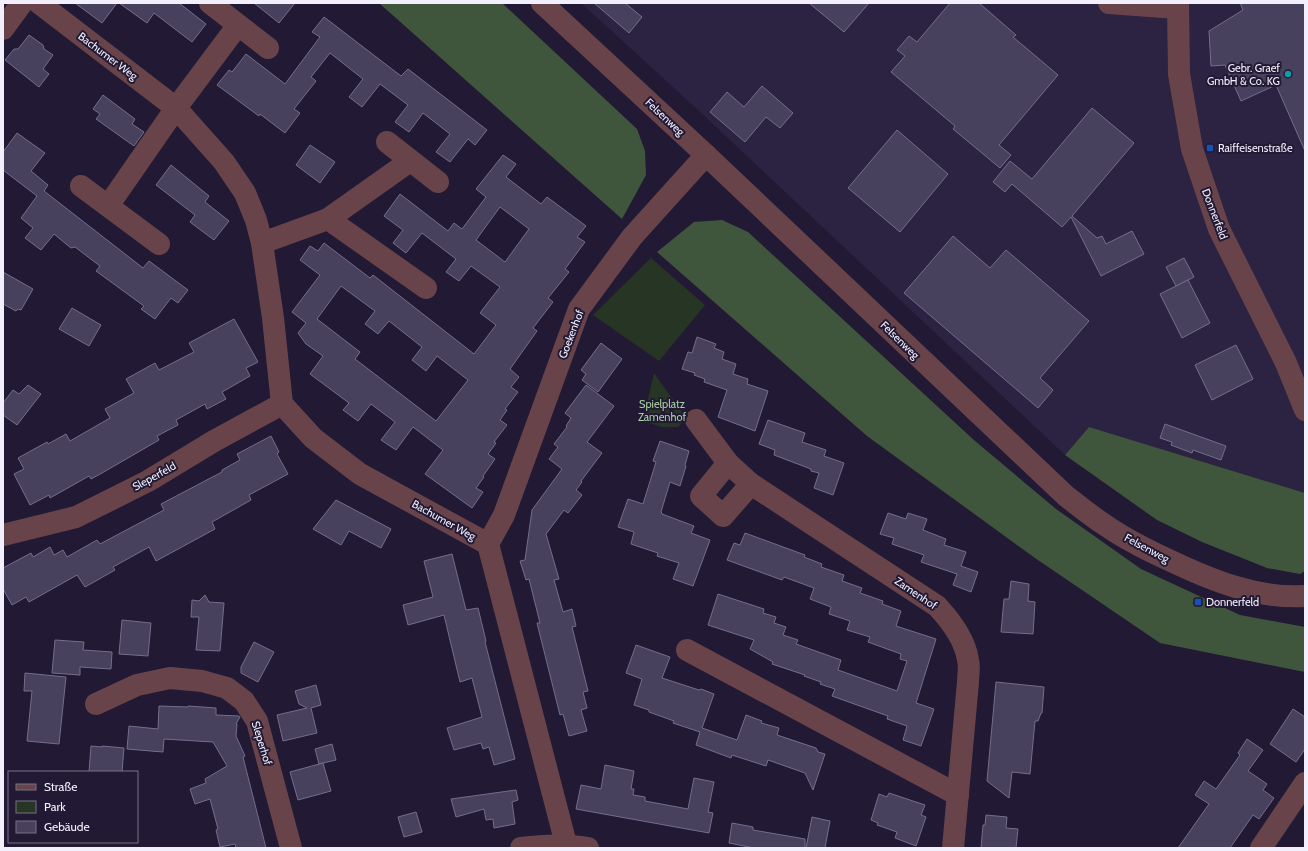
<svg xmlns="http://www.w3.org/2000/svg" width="1308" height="851" viewBox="0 0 1308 851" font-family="Cabin,sans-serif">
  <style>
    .built { fill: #2c2242 }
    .green { fill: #263524 }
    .forest { fill: #3f563c }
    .building { fill: #47415d; stroke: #746d8d; fill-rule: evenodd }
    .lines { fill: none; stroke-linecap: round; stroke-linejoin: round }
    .minor { stroke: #68444a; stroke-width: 22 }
    .culture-dot { fill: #0f9aa8; stroke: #221a34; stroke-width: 1.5 }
    .transit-dot { fill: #1a4fb4; stroke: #221a34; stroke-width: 1.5 }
    .labels { text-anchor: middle; stroke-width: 4; stroke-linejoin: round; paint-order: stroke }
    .street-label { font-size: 11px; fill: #f3f0fe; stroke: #221a34 }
    .poi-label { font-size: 11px; fill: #f3f0fe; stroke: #221a34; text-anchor: start }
    .park-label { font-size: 11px; fill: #a7d2a2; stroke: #221a34 }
  </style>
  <rect width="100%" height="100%" fill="#221a34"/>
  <!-- built -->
  <path class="built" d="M581 3H1305V493L1089 427 1065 455 698 110Z"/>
  <!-- green -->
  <g class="green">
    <path d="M651 258 705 305 659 361 593 315Z"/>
    <path d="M654 373 686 418 678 427H662L643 421Z"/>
  </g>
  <!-- forest -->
  <g class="forest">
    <path d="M379 3H502L637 129 645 151 646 175 622 219Z"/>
    <path d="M722 220 748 232 975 441 1056 509 1141 569 1240 615 1305 627V672L1160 643 1035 558 867 436 657 252 694 222Z"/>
    <path d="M1089 427 1305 493V571L1300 574 1267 568 1202 542 1157 520 1065 455Z"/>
  </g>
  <!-- building -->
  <g class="building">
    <path d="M75 3H117L102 23Z"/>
    <path d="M119 3H179L206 24 192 42 154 13 147 23Z"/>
    <path d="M254 3H295L279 23Z"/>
    <path d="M594 3H625L642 17 629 33Z"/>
    <path d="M809 3H869L844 32Z"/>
    <path d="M950 3H979L1016 35 1013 37 1058 75 999 145 1011 155 1000 168 953 129 955 126 891 72 905 56 897 50 909 36 917 42Z"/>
    <path d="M1240 3H1305V151L1276 85 1241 101 1225 65 1211 66 1209 31 1243 10Z"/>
    <path d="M324 17 401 76 408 69 487 130 475 145 468 139 450 162 436 152 450 134 423 113 409 132 395 122 408 105 380 84 362 107 349 97 363 79 330 53 311 77 316 81 294 109 300 113 285 133 260 114 259 116 217 85 229 70 232 72 246 54 285 84 320 37 312 32Z"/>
    <path d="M29 35 43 45 44 49 53 55 43 69 49 74 39 87 5 60 14 49H18Z"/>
    <path d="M762 86 793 113 780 128 766 117 745 142 710 112 727 92 744 107Z"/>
    <path d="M103 95 135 119 132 124 144 132 134 146 96 119 100 114 93 109Z"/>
    <path d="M1092 108 1134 143 1072 216 1097 238 1102 236 1106 244 1132 231 1144 254 1101 276 1071 217 1062 227 1012 184 1005 192 993 182 1010 161 1032 179Z"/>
    <path d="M897 130 948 174 900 232 848 188Z"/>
    <path d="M17 133 45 153 31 171 48 185 44 191 143 268 149 261 188 290 178 303 171 298 155 319 141 309 144 306 96 271 100 266 75 247 71 248 54 234 41 250 25 238 33 228 21 218 37 196 3 170V152Z"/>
    <path d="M310 145 335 162 320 183 296 165Z"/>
    <path d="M503 155 516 164 506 177 541 204 547 197 586 226 577 237 585 242 565 269 569 272 548 298 553 302 533 328 537 331 510 369 519 377 511 387 518 392 505 409 507 410 500 420 507 425 494 442 496 443 488 454 495 459 483 476 484 477 476 488 483 492 472 508 425 474 443 450 413 427 396 450 381 440 395 422 371 404 358 421 343 410 349 403 310 374 323 356 306 344 298 333 306 323 292 312 320 275 300 260 310 246 318 251 324 243 370 278 373 275 474 354 496 325 480 313 500 287 471 266 459 281 446 272 456 259 422 233 406 253 393 243 403 230 384 216 400 194 448 231 454 223 462 229 486 197 476 189ZM500 207 529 229 505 262 476 240ZM341 286 375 311 365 324 378 334 389 321 422 347 412 360 426 371 437 356 468 380 436 421 355 359 360 352 317 319Z"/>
    <path d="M171 165 209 196 205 202 229 221 214 240 190 222 195 215 156 185Z"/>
    <path d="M953 236 990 268 1006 250 1089 321 1040 378 1053 390 1038 408 904 293Z"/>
    <path d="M1184 258 1194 277 1176 286 1166 267Z"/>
    <path d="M3 272 33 289 21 310 18 309 16 311 3 304Z"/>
    <path d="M1188 280 1210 323 1182 338 1160 294Z"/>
    <path d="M72 308 101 325 89 346 59 329Z"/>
    <path d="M234 319 258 362 246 368 250 376 222 392 226 399 207 409 205 404 176 420 178 425 157 436 159 440 102 473 91 479 89 476 50 498 49 495 30 505 14 474 24 469 18 458 47 442 48 444 66 434 70 441 110 418 105 409 134 393 126 379 155 363 159 370 194 352 189 343Z"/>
    <path d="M697 337 716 344 714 348 724 352 722 359 736 364 733 374 748 379 747 384 768 391 755 431 718 417 727 390 704 382 705 379 694 375 695 373 682 369 688 352 692 353Z"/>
    <path d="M601 343 622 359 598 392 582 380 586 374 581 370Z"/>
    <path d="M1236 345 1253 379 1212 400 1195 365Z"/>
    <path d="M28 385 41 394 17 425 3 415V403L13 390 19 394Z"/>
    <path d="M586 385 614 406 587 442 602 453 581 481 582 482 576 490 582 495 568 513 564 510 546 534 559 579 554 580 563 612 572 609 576 626 572 627 588 691 583 692 587 708 581 710 587 731 569 736 563 714 560 715 537 623H540L529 579 526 580 520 561 525 560 532 510 562 469 549 459 558 447 554 444 567 427 566 426 571 418 565 413Z"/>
    <path d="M768 420 805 433 802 442 826 450 824 456 844 463 833 495 814 488 819 473 811 471V469L774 455 775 450 759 444Z"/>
    <path d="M1165 424 1226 446 1221 460 1193 450 1192 453 1171 445 1172 442 1160 438Z"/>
    <path d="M271 436 279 452 277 454 288 474 249 495 251 500 212 522 215 529 156 561 149 547 113 567 115 570 85 587 77 575 29 602 26 597 12 605 3 589V568L31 553 33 557 50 547 54 555 63 550 67 557 97 540 100 544 164 510 161 504 222 472V470L240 460 237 454Z"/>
    <path d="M660 441 689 451 685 465 686 466 680 486 670 482 661 512 662 513V514L694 526 691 533 710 540 693 586 673 579 679 563 657 556 658 553 631 544 634 532 618 527 628 499 643 504 656 462 653 461Z"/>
    <path d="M336 500 391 529 381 548 349 531 341 545 313 529Z"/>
    <path d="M888 513 906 519 908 513 927 519 923 530 946 539 944 545 966 552 961 566 978 572 971 592 953 585 957 574 921 562 924 555 892 544 894 538 880 534Z"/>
    <path d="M745 533 805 555 804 557 822 564 821 567 844 575 842 581 862 588 860 593 883 601 882 604 901 611 896 626 936 639 916 703 934 709 921 746 903 740 907 726 887 719 888 716 832 696 835 689 820 684 821 682 804 676 805 675 772 664 773 662 750 649 754 640 708 625 718 594 764 609 763 613 776 617 774 623 786 627 783 635 798 640 796 644 841 660 838 670 897 691 907 661 900 659 901 654 868 642 870 637 847 630 850 621 829 614 831 607 810 599 814 588 784 577 782 580 727 560 734 543 740 545Z"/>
    <path d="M452 554 466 610 478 608 486 641 485 642 515 759 494 765 489 747 483 749 481 743 454 750 447 728 482 717 472 678 460 682 444 615 408 625 403 605 433 597 424 561Z"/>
    <path d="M1011 581 1029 584 1028 601 1035 602 1033 634 1001 632 1004 599H1009Z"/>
    <path d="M205 595 209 602 224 603 220 651 196 650 199 617H191L192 600 199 601Z"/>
    <path d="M122 620 151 623 148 656 119 654Z"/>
    <path d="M55 640 84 642 83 650 112 652 111 669 80 667V675L52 673Z"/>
    <path d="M254 642 274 652 258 682 241 673V667Z"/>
    <path d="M636 645 670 657 662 678 699 690 701 689 714 694 702 728 737 740 746 715 762 721 761 723 779 728 777 735 816 748 818 752 825 754 813 790 805 773 768 760 766 766 732 755 731 758 696 745 700 732 673 723 674 721 649 712V710L634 705 642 679 626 673Z"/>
    <path d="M25 673 66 677 59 744 27 741 32 691H24Z"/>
    <path d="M996 682 1044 687 1042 713H1041L1038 721H1035L1030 774 1012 772 1009 798 987 781Z"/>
    <path d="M316 685 321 705 311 708 317 733 283 741 277 715 307 708 299 704 295 691Z"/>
    <path d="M159 706 188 707V706L216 708V715L239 716 240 717 236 724H237L236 736 245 756 243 757 266 848H236L235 844 220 847 216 830 218 829 210 799 195 804 190 789 206 783 205 779 227 766 213 742 164 739 163 752 127 749 129 726 158 729Z"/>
    <path d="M1293 709 1305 717V749L1296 762 1270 744Z"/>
    <path d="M1247 739 1263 750 1248 771 1267 784 1263 790 1274 798 1259 819 1253 815 1230 848H1178L1209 804 1195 795 1204 781 1216 789 1240 755 1238 753Z"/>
    <path d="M332 744 336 760 319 764 315 749Z"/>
    <path d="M91 746 102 747V746L124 748 122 772H89Z"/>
    <path d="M323 763 331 791 298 800 290 772Z"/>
    <path d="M605 765 634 771 631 789H634L633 795 645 797V801L688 809 694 778 714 782 708 812 713 813 709 833 576 809 581 785 601 789Z"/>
    <path d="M516 790 518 800 512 802 515 824 494 828 493 819 486 820 484 809 456 817 451 799Z"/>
    <path d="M889 793 925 805 921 815 926 817 916 846 895 838 897 832 877 825 878 823 871 820 879 794 887 797Z"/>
    <path d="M416 812 422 832 404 837 398 817Z"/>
    <path d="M986 815 1007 817 1006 828 1018 829 1016 848H981L983 825H985Z"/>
    <path d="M812 817 830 821 825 848H806Z"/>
    <path d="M732 823 753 827V830L805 839V848H754L729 843Z"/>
  </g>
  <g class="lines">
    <!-- minor -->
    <g class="minor">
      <path d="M39 3 176 108 224 162 245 193 256 220 262 243 273 318 282 404 313 438 360 474 488 544 567 848"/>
      <path d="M210 3 268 48"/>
      <path d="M542 3 706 155 1066 496C1079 506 1091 516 1105 525 1125 539 1149 551 1171 561 1213 581 1258 599 1305 596"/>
      <path d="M1109 3 1177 8"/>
      <path d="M1178 3 1179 74 1192 149 1219 229 1286 363 1305 410"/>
      <path d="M3 29 22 3"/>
      <path d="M387 142 438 182"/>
      <path d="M81 186 159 244"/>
      <path d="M108 206 176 108 238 25"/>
      <path d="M328 219 426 288"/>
      <path d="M262 243 328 219 410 161"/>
      <path d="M696 420 728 463 751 484 937 606C951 621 965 639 968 660 970 667 968 675 968 682L953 848"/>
      <path d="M728 463 701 496 723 516 751 484"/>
      <path d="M3 535 76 517 148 481 214 441 282 404"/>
      <path d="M488 544 504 515 579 309 632 237 706 155"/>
      <path d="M687 650 958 795"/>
      <path d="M96 704 137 685 170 678 202 681 227 688 244 701 257 721 291 848"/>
      <path d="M521 848C544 845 565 844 588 848"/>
      <path d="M1261 848 1305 783"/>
    </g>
  </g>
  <!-- markers -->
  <circle class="culture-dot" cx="1288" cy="74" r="4"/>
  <g class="transit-dot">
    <rect x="1206" y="144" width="8" height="8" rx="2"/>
    <rect x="1194" y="598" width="8" height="8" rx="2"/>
  </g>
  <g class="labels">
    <!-- street labels -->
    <g class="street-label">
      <text transform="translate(108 56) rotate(37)" y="4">Bachumer Weg</text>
      <text transform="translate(665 117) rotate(43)" y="4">Felsenweg</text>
      <text transform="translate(1215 214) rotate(69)" y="4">Donnerfeld</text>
      <text transform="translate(571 334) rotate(-69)" y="4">Goekenhof</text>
      <text transform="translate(900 340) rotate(44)" y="4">Felsenweg</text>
      <text transform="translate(154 476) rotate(-29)" y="4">Sleperfeld</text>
      <text transform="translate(444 520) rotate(29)" y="4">Bachumer Weg</text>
      <text transform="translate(1147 548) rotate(28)" y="4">Felsenweg</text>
      <text transform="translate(916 593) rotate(34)" y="4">Zamenhof</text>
      <text transform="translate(262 743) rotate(73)" y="4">Sleperhof</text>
    </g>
    <!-- poi labels -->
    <g class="poi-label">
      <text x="1280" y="72" text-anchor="end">Gebr. Graef<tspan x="1280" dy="13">GmbH &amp; Co. KG</tspan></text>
      <text x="1218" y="152">Raiffeisenstraße</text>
      <text x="1206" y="606">Donnerfeld</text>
    </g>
    <!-- park labels -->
    <g class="park-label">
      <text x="662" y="408">Spielplatz<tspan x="662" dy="13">Zamenhof</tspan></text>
    </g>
  </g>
  <!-- border -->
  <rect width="1308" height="851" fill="none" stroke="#f3f0fe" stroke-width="8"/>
  <!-- legend -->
  <rect x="8" y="771" width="130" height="72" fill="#221a34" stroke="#767085"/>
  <rect x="16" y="784" width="20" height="6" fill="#68444a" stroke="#767085"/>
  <text x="44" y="791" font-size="12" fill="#f3f0fe">Straße</text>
  <rect x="16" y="801" width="20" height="12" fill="#263524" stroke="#767085"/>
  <text x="44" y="811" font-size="12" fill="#f3f0fe">Park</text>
  <rect x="16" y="821" width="20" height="12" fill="#47415d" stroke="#767085"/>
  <text x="44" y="831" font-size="12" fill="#f3f0fe">Gebäude</text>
</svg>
